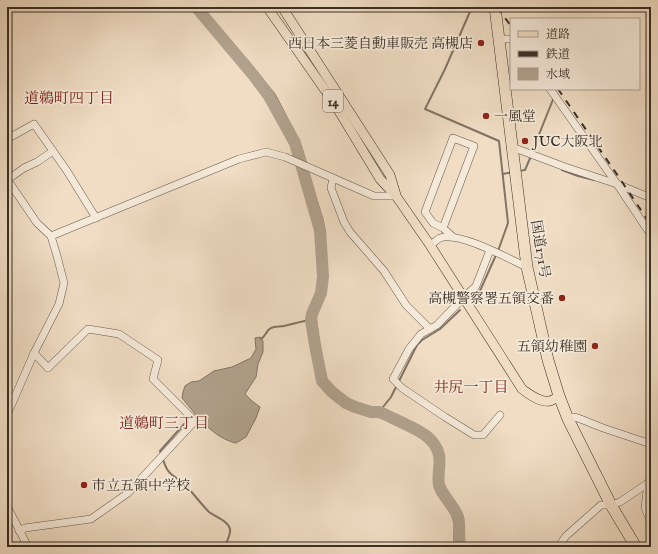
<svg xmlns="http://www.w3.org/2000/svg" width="658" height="554" viewBox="0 0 658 554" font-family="'IM FELL English','Noto Serif JP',serif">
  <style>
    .water { fill: #b1a28e; stroke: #817464 }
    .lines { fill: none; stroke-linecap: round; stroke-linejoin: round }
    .stream { stroke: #817464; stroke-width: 2 }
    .river { stroke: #b1a28e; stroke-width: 12 }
    .minor-casing { stroke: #665a4d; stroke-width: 8 }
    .major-casing { stroke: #382f25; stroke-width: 10 }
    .highway-casing { stroke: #382f25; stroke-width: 12 }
    .minor { stroke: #f5e9d9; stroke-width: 7 }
    .major { stroke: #f0ddc4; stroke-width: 9 }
    .highway { stroke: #f0ddc4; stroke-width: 11 }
    .rail { stroke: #382f25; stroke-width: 2; stroke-dasharray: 7 7; stroke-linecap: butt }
    .poi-dot { fill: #8f2418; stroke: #f5e9d9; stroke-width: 1.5 }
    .labels { text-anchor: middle; stroke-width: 3.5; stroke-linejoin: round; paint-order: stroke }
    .shield { fill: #f5e9d9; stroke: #71675b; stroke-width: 1 }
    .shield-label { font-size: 13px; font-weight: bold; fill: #382f25 }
    .poi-label { font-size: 14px; fill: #382f25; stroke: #f5e9d9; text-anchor: end }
    .street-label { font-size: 14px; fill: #382f25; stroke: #f5e9d9 }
    .neighbourhood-label { font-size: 15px; fill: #7a1f14; stroke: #f5e9d9 }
  </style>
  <rect width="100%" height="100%" fill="#f0ddc4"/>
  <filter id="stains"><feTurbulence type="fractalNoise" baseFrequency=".005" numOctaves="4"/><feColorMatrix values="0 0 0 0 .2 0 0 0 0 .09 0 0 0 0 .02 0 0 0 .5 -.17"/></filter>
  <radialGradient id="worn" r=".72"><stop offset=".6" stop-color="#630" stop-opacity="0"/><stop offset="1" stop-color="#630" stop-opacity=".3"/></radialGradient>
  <!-- water -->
  <path class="water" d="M260 337 263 341V352L258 364 256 377 245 394 252 401 260 407 256 418 246 437 236 443C213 438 196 415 182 398L183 392 185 386 191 382 199 381 214 371 232 367 251 358 256 349 255 338Z"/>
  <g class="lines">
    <!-- stream -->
    <g class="stream">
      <path d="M201 7 250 64 275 95 300 143 306 163"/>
      <path d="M472 7 445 69 425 109 499 141 508 223 498 251"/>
      <path d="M532 152 554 97"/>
      <path d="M307 169 323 221 324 230 327 277 325 295 316 313V319L322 366 324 375 332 387 352 401 372 408"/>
      <path d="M562 170 578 176 594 180"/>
      <path d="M518 171 525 170 531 156"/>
      <path d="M503 174 512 172"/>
      <path d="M468 302 479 293 496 255"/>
      <path d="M261 339C266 336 266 330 271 328 275 326 280 327 284 326 293 324 302 321 311 320"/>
      <path d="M379 412 391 397 417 345 422 340 440 329 460 310"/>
      <path d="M385 419 424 438 433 449 435 457V484L437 493 451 513 453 518 455 525 454 539 457 547"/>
      <path d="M161 454 160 451 186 422"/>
      <path d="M163 459C168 477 174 474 186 486 194 494 201 504 209 512 216 517 228 521 230 529 231 535 226 542 225 547"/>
    </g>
    <!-- river -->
    <path class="river" d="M196 7 254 76 269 96 295 143 320 230 323 276 322 285 321 293 312 314 311 320 315 345 322 381 332 392 346 403 355 407 371 412H379L382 413C390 417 399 421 407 425 421 432 435 438 439 455 441 465 437 475 439 485 443 497 454 505 458 517 461 527 457 537 461 547"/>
    <!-- minor casing -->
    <g class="minor-casing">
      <g id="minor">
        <path d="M499 39H511"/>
        <path d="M550 89 617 184 651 235"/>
        <path d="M7 139 34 124 67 171 96 218"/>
        <path d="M512 147 565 167 617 184 651 198"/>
        <path d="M7 179 37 223 51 236 57 256 64 283 59 304 34 353 7 415"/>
        <path d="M333 179 332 183 331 188 344 222 350 232 384 271 406 305 430 329"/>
        <path d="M7 180 24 168 37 162 53 151"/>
        <path d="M443 228 474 146 453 138 425 212 433 223 443 228 453 237"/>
        <path d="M51 236 239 159 266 152 285 157 374 196H396"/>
        <path d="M430 245C433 243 437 240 440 238 459 231 509 259 527 267"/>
        <path d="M490 250 476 286 463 298 437 325 421 334 409 349 393 379 402 388 445 417 474 435H483L500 415"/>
        <path d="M568 419 573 417 578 418 603 428 651 444"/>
        <path d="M648 483 645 508 651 522"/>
        <path d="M7 506 28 547"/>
        <path d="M19 531 25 528 91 519 128 493 192 424V418L153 379 158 360 119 334 88 329 48 368 34 353"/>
        <path d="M558 547 566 536 601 505H611L620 502 651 481"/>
      </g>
    </g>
    <!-- major casing -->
    <g class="major-casing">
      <g id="major">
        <path d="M267 7 334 103 380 179 396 196 430 245 522 389C529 394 540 403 550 401 553 400 556 398 559 396"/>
        <path d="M282 7 390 175 396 195"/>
      </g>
    </g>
    <!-- highway casing -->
    <g class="highway-casing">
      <path id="highway" d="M495 7 527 267 548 360 559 396 568 419 611 505 636 547"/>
    </g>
    <!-- minor -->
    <use href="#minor" class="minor"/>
    <!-- major -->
    <use href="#major" class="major"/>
    <!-- highway -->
    <use href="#highway" class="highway"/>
    <!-- rail -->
    <g class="rail">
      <path d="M497 7 511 26"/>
      <path d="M558 89 618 176 651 225"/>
    </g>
  </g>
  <!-- markers -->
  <g class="poi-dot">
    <circle cx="481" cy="43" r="4"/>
    <circle cx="486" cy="116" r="4"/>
    <circle cx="525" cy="141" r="4"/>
    <circle cx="562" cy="298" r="4"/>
    <circle cx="595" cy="346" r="4"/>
    <circle cx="84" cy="485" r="4"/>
  </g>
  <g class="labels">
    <!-- shield labels -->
    <rect class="shield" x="323" y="90" width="20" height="22" rx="3"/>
    <g class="shield-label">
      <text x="333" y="106">14</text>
    </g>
    <!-- poi labels -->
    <g class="poi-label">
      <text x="473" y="48">西日本三菱自動車販売 高槻店</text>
      <text x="494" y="121" text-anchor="start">一風堂</text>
      <text x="533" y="146" text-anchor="start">JUC大阪北</text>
      <text x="554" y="303">高槻警察署五領交番</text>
      <text x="587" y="351">五領幼稚園</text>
      <text x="92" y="490" text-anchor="start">市立五領中学校</text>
    </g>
    <!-- street labels -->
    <g class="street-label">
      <text transform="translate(541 249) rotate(81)" y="5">国道171号</text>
    </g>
    <!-- neighbourhood labels -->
    <g class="neighbourhood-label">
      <text x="69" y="103">道鵜町四丁目</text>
      <text x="471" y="392">井尻一丁目</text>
      <text x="164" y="428">道鵜町三丁目</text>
    </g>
  </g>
  <!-- margin -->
  <rect width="658" height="554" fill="none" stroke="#f0ddc4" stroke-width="24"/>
  <rect x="8" y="8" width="642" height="538" fill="none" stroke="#382f25" stroke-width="2"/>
  <rect x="12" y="12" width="634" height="530" fill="none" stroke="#382f25"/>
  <!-- legend -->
  <rect x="510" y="18" width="130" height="72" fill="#f5e9d9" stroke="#a99f91"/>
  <rect x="518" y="31" width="20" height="6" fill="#f0ddc4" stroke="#a99f91"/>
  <text x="546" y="38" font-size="12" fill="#382f25">道路</text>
  <rect x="518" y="51" width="20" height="6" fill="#382f25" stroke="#a99f91"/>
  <text x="546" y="58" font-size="12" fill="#382f25">鉄道</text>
  <rect x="518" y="68" width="20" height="12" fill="#b1a28e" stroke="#a99f91"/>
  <text x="546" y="78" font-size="12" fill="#382f25">水域</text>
  <rect width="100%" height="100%" filter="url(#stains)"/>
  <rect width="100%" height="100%" fill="url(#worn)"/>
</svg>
